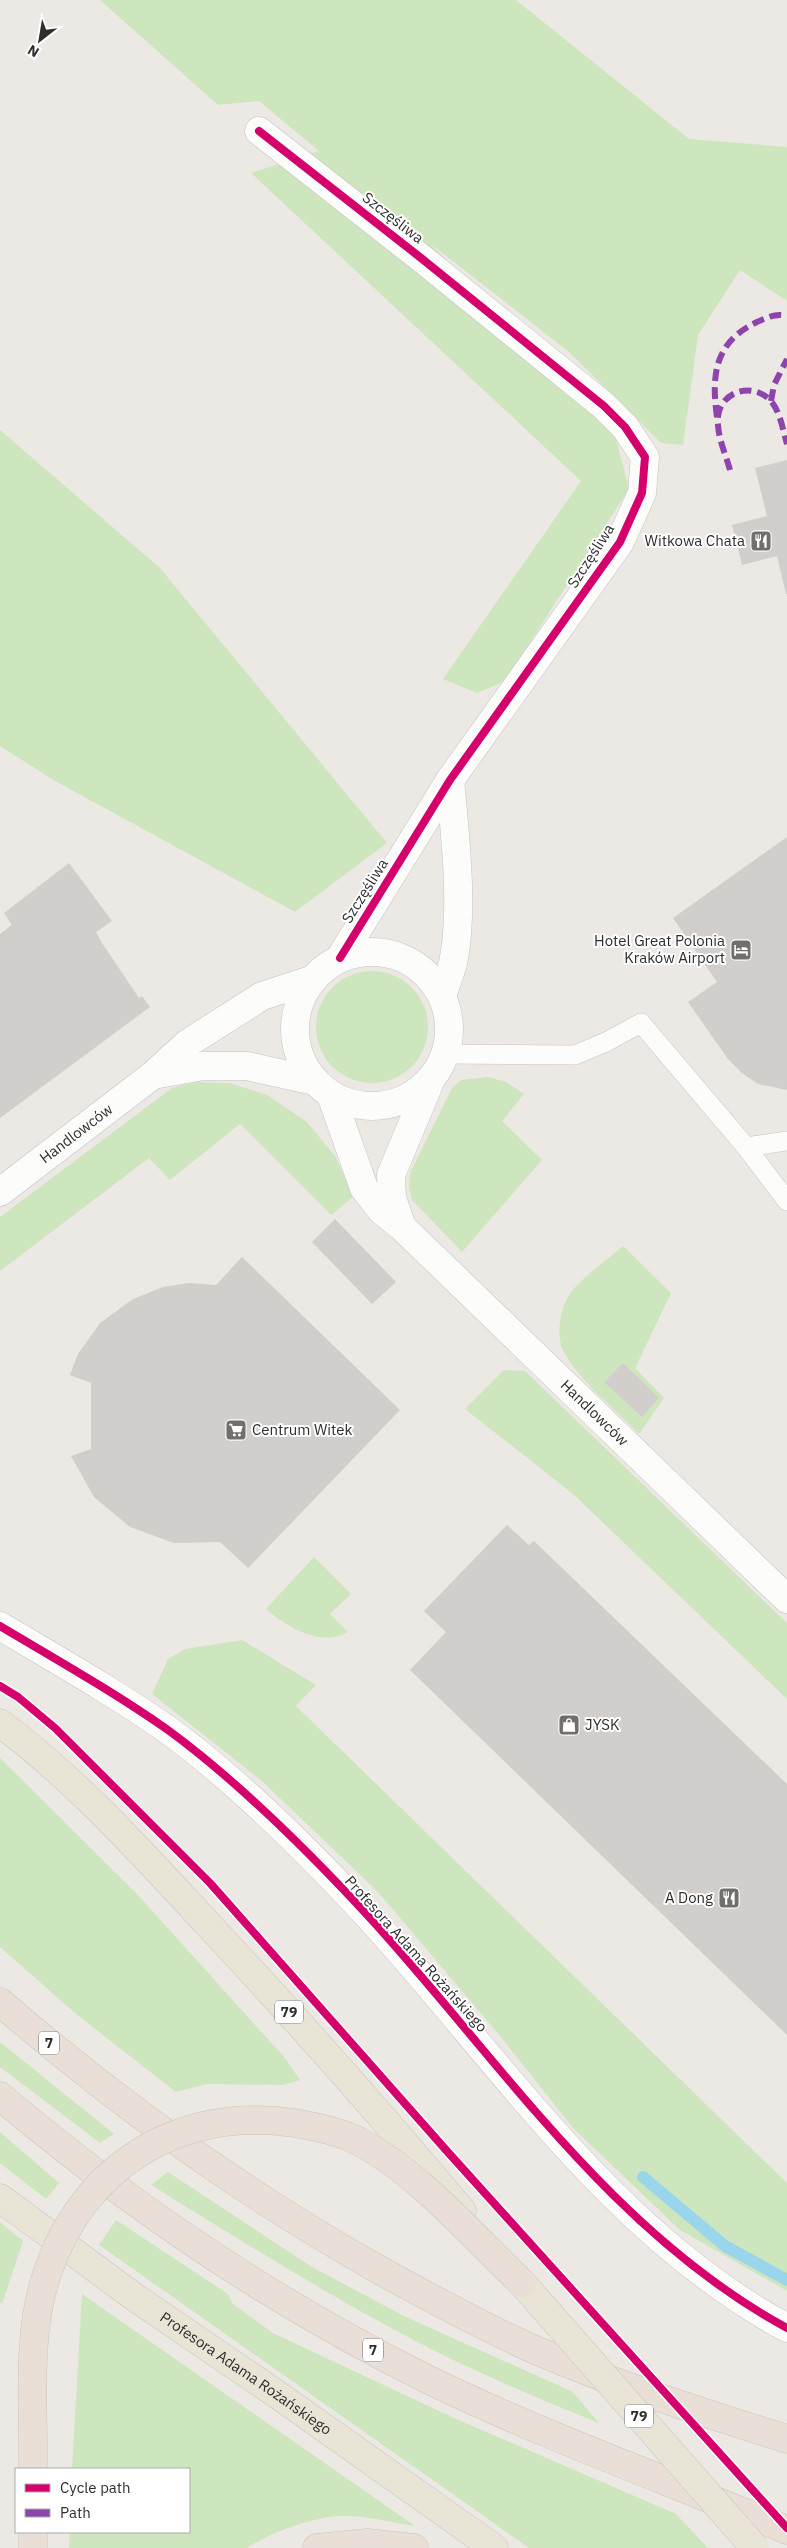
<svg xmlns="http://www.w3.org/2000/svg" width="787" height="2548" viewBox="0 0 787 2548" font-family="'IBM Plex Sans',sans-serif">
  <style>
    .green { fill: #cee6be }
    .lines { fill: none; stroke-linecap: round; stroke-linejoin: round }
    .stream { stroke: #99d6ec; stroke-width: 12 }
    .building { fill: #d1cecb }
    .lane-casing { stroke: #c5c4c5; stroke-width: 20 }
    .street-casing { stroke: #c5c4c5; stroke-width: 29 }
    .primary-casing { stroke: #c6c5c4; stroke-width: 29 }
    .highway-casing { stroke: #c6c5c4; stroke-width: 29 }
    .lane { stroke: #fcfcfb; stroke-width: 19 }
    .street { stroke: #fcfcfb; stroke-width: 28 }
    .primary { stroke: #e8e4d6; stroke-width: 28 }
    .highway { stroke: #eadfd6; stroke-width: 28 }
    .primary-bridge-casing { stroke: #c6c5c4; stroke-width: 29; stroke-linecap: butt }
    .highway-bridge-casing { stroke: #c6c5c4; stroke-width: 29; stroke-linecap: butt }
    .primary-bridge { stroke: #e8e4d6; stroke-width: 28 }
    .highway-bridge { stroke: #eadfd6; stroke-width: 28 }
    .quiet { stroke: #8e44ad; stroke-width: 6; stroke-dasharray: 12 6; stroke-linecap: butt }
    .cycleway-casing { stroke: #fff; stroke-width: 11 }
    .cycleway { stroke: #d6006c; stroke-width: 8 }
    .labels { text-anchor: middle; stroke-width: 4; stroke-linejoin: round; paint-order: stroke }
    .shield { fill: #fff; stroke: #6d6d6d; stroke-width: 1 }
    .shield-label { font-size: 14px; font-weight: bold; fill: #2e2e2e }
    .street-label { font-size: 15px; fill: #2e2e2e; stroke: #fff }
    .poi-label { font-size: 15px; fill: #2e2e2e; stroke: #fff; text-anchor: end }
  </style>
  <rect width="100%" height="100%" fill="#ece8e4"/>
  <!-- green -->
  <g class="green">
    <path d="M100 0H516L689 139 787 147V301L740 270 698 335 683 445 661 443 569 352 431 244 615 435 629 489 505 681 477 693 443 679 581 481 251 173 319 151 259 101 218 105Z"/>
    <path d="M0 430 160 568 387 843 295 912 55 781 0 746Z"/>
    <circle cx="372" cy="1027" r="56"/>
    <path d="M488 1077 506 1082 524 1094 502 1121 542 1160 462 1252 412 1200 409 1188 410 1173 452 1088 461 1080Z"/>
    <path d="M195 1082 230 1083 267 1095 307 1122 335 1156 354 1196 331 1215 240 1124 170 1180 149 1158 0 1271V1217L172 1088Z"/>
    <path d="M623 1246 671 1293 635 1368 664 1398 639 1434C617 1411 574 1376 562 1348 556 1331 561 1306 571 1292 584 1276 607 1260 623 1246Z"/>
    <path d="M504 1370 525 1371 787 1623V1699L573 1494 465 1409Z"/>
    <path d="M314 1557 351 1594 330 1614 348 1632C322 1648 287 1627 266 1609Z"/>
    <path d="M242 1640 316 1685 296 1706 787 2183V2291L680 2230 573 2128 500 2036 378 1892 262 1781 152 1694 168 1659 185 1649Z"/>
    <path d="M0 1758 138 1895 284 2057 300 2080 283 2085 206 2084 176 2092 76 2014 0 1947Z"/>
    <path d="M0 2042 114 2134 100 2143 0 2067Z"/>
    <path d="M0 2132 59 2183 46 2199 0 2163Z"/>
    <path d="M168 2172 312 2267 404 2316 573 2392 599 2423C534 2397 468 2369 406 2336 319 2290 235 2237 151 2185Z"/>
    <path d="M116 2220 228 2294 233 2304 273 2333 454 2418 676 2514 708 2548H529L99 2245Z"/>
    <path d="M0 2222 23 2241 2 2304 0 2302Z"/>
    <path d="M82 2294 415 2526C394 2523 371 2517 350 2516 320 2514 271 2532 247 2548H69L70 2532H189V2469H72Z"/>
  </g>
  <g class="lines">
    <!-- stream -->
    <path class="stream" d="M643 2177 725 2246 787 2280"/>
  </g>
  <!-- building -->
  <g class="building">
    <path d="M787 460V594H786L777 556 742 565 732 525 767 516 755 468Z"/>
    <path d="M787 837V1090L758 1084 742 1073 728 1059 688 1002 717 982 673 918Z"/>
    <path d="M69 863 112 921 96 932 102 943 139 998 142 996 150 1007 0 1118V934L12 925 4 913Z"/>
    <path d="M335 1219 396 1282 372 1304 312 1242Z"/>
    <path d="M242 1257 400 1410 248 1568 220 1542 174 1543 130 1527 94 1497 71 1456 91 1449V1383L70 1375 78 1354 100 1323 133 1299 163 1287 189 1283 216 1285Z"/>
    <path d="M623 1363 659 1398 642 1417 604 1382Z"/>
    <path d="M507 1525 529 1545 534 1541 787 1784V2035L410 1670 446 1632 424 1611Z"/>
  </g>
  <g class="lines">
    <!-- lane casing -->
    <g class="lane-casing">
      <g id="lane">
        <path d="M445 1054 575 1055 606 1042 641 1023 746 1147 787 1141"/>
        <path d="M746 1147 787 1201"/>
      </g>
    </g>
    <!-- street casing -->
    <g class="street-casing">
      <g id="street">
        <path d="M259 131 421 258 604 406 625 427 645 457 642 493 620 542 450 780 340 958"/>
        <circle cx="372" cy="1029" r="77"/>
        <path d="M442 995C446 985 450 974 453 963 464 910 455 834 450 780"/>
        <path d="M153 1075 203 1066H247L315 1081"/>
        <path id="s1" d="M331 1095 364 1188 381 1210 402 1227 787 1599"/>
        <path id="s2" d="M0 1192 153 1075 188 1043 262 996 311 980"/>
        <path d="M402 1227 392 1198 391 1175 431 1079"/>
        <path d="M0 1626C57 1660 114 1692 168 1730 239 1782 311 1854 371 1919 502 2063 612 2233 787 2328"/>
      </g>
    </g>
    <!-- primary casing -->
    <g class="primary-casing">
      <g id="primary">
        <path d="M0 1723C75 1779 140 1851 204 1920 293 2015 379 2112 462 2211"/>
        <path id="s3" d="M0 2198 133 2296 278 2395 494 2548"/>
      </g>
    </g>
    <!-- highway casing -->
    <g class="highway-casing">
      <g id="highway">
        <path d="M0 2002C119 2105 246 2195 383 2272 432 2299 482 2326 533 2349 616 2385 701 2412 787 2439"/>
        <path d="M0 2096C130 2206 274 2303 427 2379 544 2436 667 2480 787 2530"/>
        <path d="M33 2548V2532"/>
        <path d="M317 2548 367 2543 414 2548"/>
      </g>
    </g>
    <!-- lane -->
    <use href="#lane" class="lane"/>
    <!-- street -->
    <use href="#street" class="street"/>
    <!-- primary -->
    <use href="#primary" class="primary"/>
    <!-- highway -->
    <use href="#highway" class="highway"/>
    <!-- primary-bridge casing -->
    <g class="primary-bridge-casing">
      <path id="primary-bridge" d="M522 2283 755 2548"/>
    </g>
    <!-- highway-bridge casing -->
    <g class="highway-bridge-casing">
      <path id="highway-bridge" d="M33 2469C34 2406 26 2335 47 2274 83 2165 181 2106 294 2123 313 2126 333 2130 352 2138 413 2167 473 2236 522 2283"/>
    </g>
    <!-- primary-bridge -->
    <use href="#primary-bridge" class="primary-bridge"/>
    <!-- highway-bridge -->
    <use href="#highway-bridge" class="highway-bridge"/>
    <!-- quiet -->
    <g class="quiet">
      <path d="M771 401 774 385 787 359"/>
      <path d="M717 417C711 374 715 342 757 322 768 317 776 313 787 316"/>
      <path d="M730 470C726 456 719 440 718 425 714 395 749 379 770 400 780 410 783 431 787 444"/>
    </g>
    <!-- cycleway casing -->
    <g class="cycleway-casing">
      <g id="cycleway">
        <path d="M259 131 421 258 604 406 625 427 645 457 642 493 620 542 450 780 340 958"/>
        <path d="M0 1626C57 1660 114 1692 168 1730 239 1782 311 1854 371 1919 502 2063 612 2233 787 2328"/>
        <path d="M0 1686 18 1697 55 1728 210 1883 446 2150 787 2528"/>
      </g>
    </g>
    <!-- cycleway -->
    <use href="#cycleway" class="cycleway"/>
  </g>
  <!-- icons -->
  <defs>
    <g id="restaurant-square" transform="scale(1.125)"><rect x="-9" y="-9" width="18" height="18" rx="4" fill="#706f6e" stroke="#fff"/><path d="M-5-6h1v4h1v-4h1v4h1v-4h1v5L-1.5 .5V6h-2V.5L-5-1ZM5-6V6H3V1.5H1.5Q1.5-4 5-6Z" fill="#fff"/></g>
    <g id="hotel-square" transform="scale(1.125)"><rect x="-9" y="-9" width="18" height="18" rx="4" fill="#706f6e" stroke="#fff"/><path d="M-6-4.5h1.5V1H6V5H4.5V3h-9V5H-6ZM-4 0a1.8 1.8 0 1 1 3.6 0ZM.5 0V-2.5h3Q6-2.5 6 0Z" fill="#fff"/></g>
    <g id="supermarket-square" transform="scale(1.125)"><rect x="-9" y="-9" width="18" height="18" rx="4" fill="#706f6e" stroke="#fff"/><path d="M-6-5.5h2.5l.6 2H6L4.5 2H-2.5L-4.4-4H-6ZM-1.5 3.2a1.3 1.3 0 1 0 .1 0ZM3 3.2a1.3 1.3 0 1 0 .1 0Z" fill="#fff"/></g>
    <g id="shop-square" transform="scale(1.125)"><rect x="-9" y="-9" width="18" height="18" rx="4" fill="#706f6e" stroke="#fff"/><path d="M-5-2.5h2.3a2.7 3.5 0 0 1 5.4 0H5L5.5 6h-11ZM-1.5-2.5h3a1.5 2.3 0 0 0-3 0Z" fill="#fff"/></g>
  </defs>
  <g fill-rule="evenodd">
    <use href="#restaurant-square" x="761" y="541"/>
    <use href="#hotel-square" x="741" y="950"/>
    <use href="#supermarket-square" x="236" y="1430"/>
    <use href="#shop-square" x="569" y="1725"/>
    <use href="#restaurant-square" x="729" y="1898"/>
  </g>
  <g class="labels">
    <!-- shield labels -->
    <g class="shield">
      <rect x="275" y="2000.5" width="28" height="23" rx="4"/>
      <rect x="39" y="2031.5" width="20" height="23" rx="4"/>
      <rect x="363" y="2338.5" width="20" height="23" rx="4"/>
      <rect x="625" y="2404.5" width="28" height="23" rx="4"/>
    </g>
    <g class="shield-label">
      <text x="289" y="2017">79</text>
      <text x="49" y="2048">7</text>
      <text x="373" y="2355">7</text>
      <text x="639" y="2421">79</text>
    </g>
    <!-- street labels -->
    <g class="street-label">
      <text transform="translate(393 218) rotate(38)" y="5">Szczęśliwa</text>
      <text transform="translate(591 556) rotate(-57)" y="5">Szczęśliwa</text>
      <text transform="translate(365 891) rotate(-58)" y="5">Szczęśliwa</text>
      <text dy="5" stroke="none"><textPath href="#s2" startOffset="96">Handlowców</textPath></text>
      <text dy="5" stroke="none"><textPath href="#s1" startOffset="421">Handlowców</textPath></text>
      <text transform="translate(416 1954) rotate(48)" y="5">Profesora Adama Rożańskiego</text>
      <text dy="5" stroke="none"><textPath href="#s3" startOffset="302">Profesora Adama Rożańskiego</textPath></text>
    </g>
    <!-- poi labels -->
    <g class="poi-label">
      <text x="745" y="546">Witkowa Chata</text>
      <text x="725" y="946">Hotel Great Polonia<tspan x="725" dy="17">Kraków Airport</tspan></text>
      <text x="252" y="1435" text-anchor="start">Centrum Witek</text>
      <text x="585" y="1730" text-anchor="start">JYSK</text>
      <text x="713" y="1903">A Dong</text>
    </g>
  </g>
  <!-- legend -->
  <rect x="15" y="2468" width="175" height="65" fill="#ffffff" stroke="#ababab"/>
  <rect x="25" y="2484" width="25" height="8" fill="#d6006c" stroke="#ababab"/>
  <text x="60" y="2493" font-size="15" fill="#2e2e2e">Cycle path</text>
  <rect x="25" y="2509" width="25" height="8" fill="#8e44ad" stroke="#ababab"/>
  <text x="60" y="2518" font-size="15" fill="#2e2e2e">Path</text>
  <!-- north arrow -->
  <g transform="translate(40 40) rotate(211)" stroke="#ffffff" stroke-width="4" paint-order="stroke">
  <path d="M0-4L9 19L0 12L-9 19Z" fill="#2e2e2e"/>
  <text y="-8" font-size="14" font-weight="bold" text-anchor="middle" fill="#2e2e2e">N</text>
  </g>
</svg>
